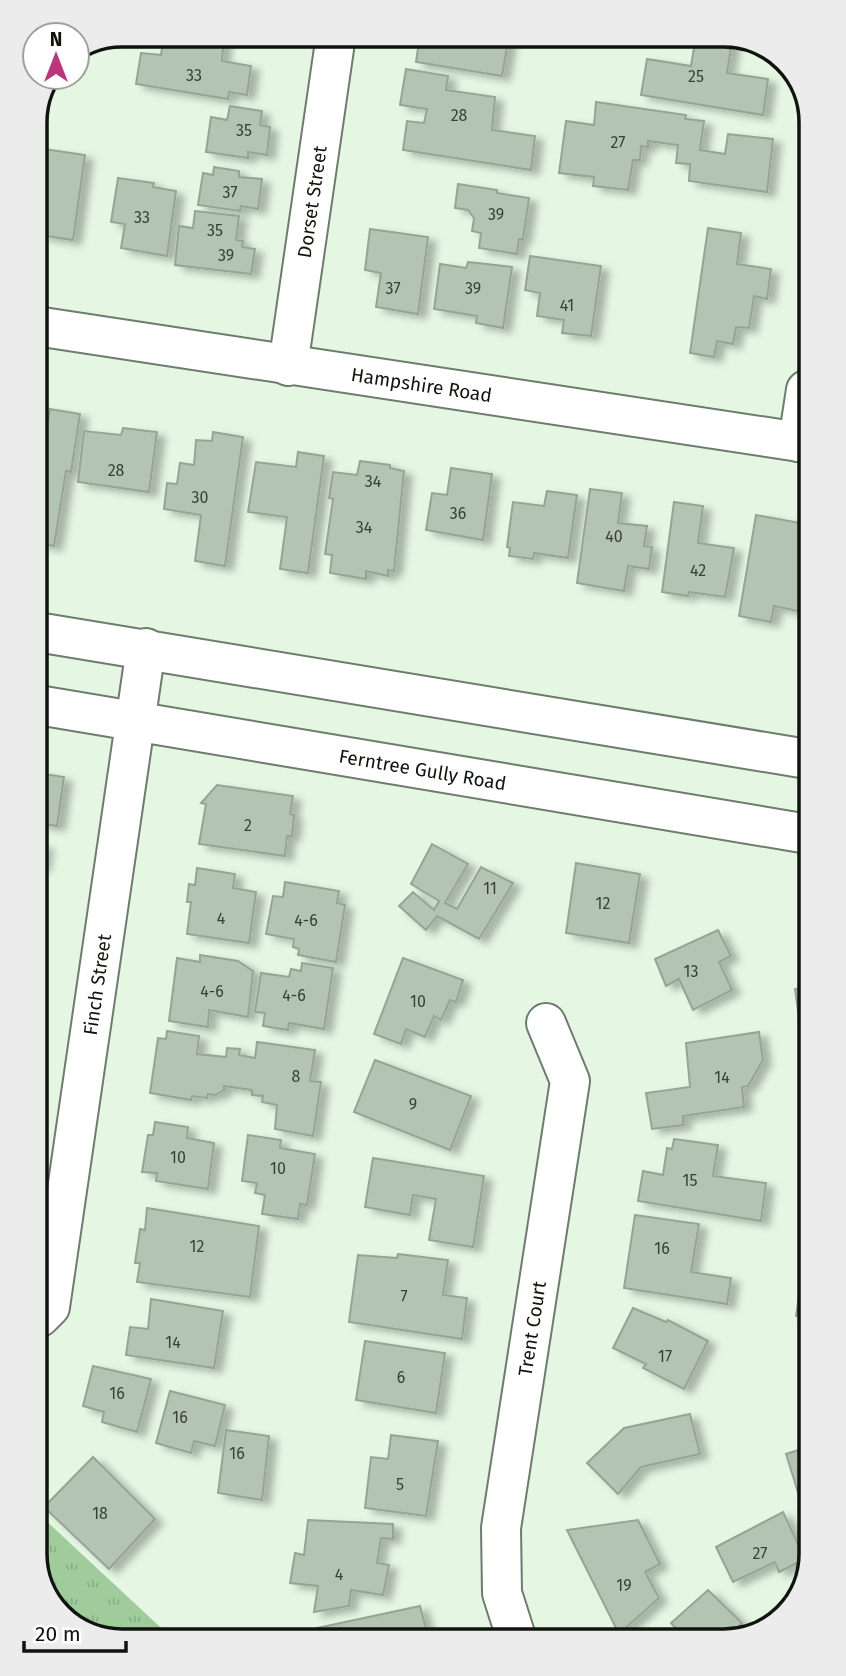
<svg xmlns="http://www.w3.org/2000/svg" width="846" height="1676" viewBox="0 0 846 1676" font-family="'Fira Sans',sans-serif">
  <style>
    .park { fill: url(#park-tufts) }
    .building { fill: #b4c4b2; stroke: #95a593; stroke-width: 2; filter: url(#shadow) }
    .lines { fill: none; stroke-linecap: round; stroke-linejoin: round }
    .street-casing { stroke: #6d7c6c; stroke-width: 42 }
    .primary-casing { stroke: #6d7c6c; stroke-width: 42 }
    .path { stroke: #727c70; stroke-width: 4.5; stroke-dasharray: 7 3.5; stroke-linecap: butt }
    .street { stroke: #fff; stroke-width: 38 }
    .primary { stroke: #fff; stroke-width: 38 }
    .labels { text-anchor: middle; stroke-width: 6; stroke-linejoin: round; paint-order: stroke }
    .number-label { font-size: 16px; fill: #384037 }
    .street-label { font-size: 19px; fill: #0f140e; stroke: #fff }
    .rim { fill: none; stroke: #0f140e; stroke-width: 3.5 }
  </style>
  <defs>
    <pattern id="park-tufts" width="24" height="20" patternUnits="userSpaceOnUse" patternTransform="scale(1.75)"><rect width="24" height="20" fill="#a0cc9b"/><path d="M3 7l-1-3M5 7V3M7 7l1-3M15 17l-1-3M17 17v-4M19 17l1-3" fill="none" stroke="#89ae84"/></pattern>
    <filter id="shadow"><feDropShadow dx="8" dy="4.5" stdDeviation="3.5" flood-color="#0004"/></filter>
  </defs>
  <rect width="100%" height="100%" fill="#e5f6e3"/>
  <!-- park -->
  <path class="park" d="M41 1516 174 1640 116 1641 70 1623 42 1587Z"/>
  <!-- building -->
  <g class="building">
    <path d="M164 35H207V37L224 39 222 61 251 66 247 95 229 92 228 99 136 84 141 53 161 55Z"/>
    <path d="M420 35H509L502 76 416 62Z"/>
    <path d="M696 36 732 41 727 73 768 79 763 115 641 95 647 59 691 66Z"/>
    <path d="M406 69 448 76 446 90 495 97 492 130 535 136 531 170 403 150 407 121 424 123 427 109 400 105Z"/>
    <path d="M596 102 686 115 685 119 704 121 700 150 725 154 728 134 773 139 767 192 689 181 690 164 676 163 678 145 648 141V147L641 146 640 160H633L628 190 593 186 594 177 559 173 566 121 594 125Z"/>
    <path d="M230 106 262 111 260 125 270 127 267 155 248 152V158L206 152 211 117 227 120Z"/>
    <path d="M44 149 85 155 73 240 40 235 41 228H36L35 159 42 160Z"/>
    <path d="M214 167 239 171V177L262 179 258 209 241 206 240 211 198 205 203 173 213 175Z"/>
    <path d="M118 178 154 183 153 187 176 191 167 256 121 248 125 224 111 222Z"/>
    <path d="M458 184 497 190V193L529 198 523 239H519L517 254 479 248 481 233 472 231 474 218 468 210 455 208Z"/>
    <path d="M195 211 239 216 236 240 243 241 242 247 255 249 251 274 175 265 179 226 193 228Z"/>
    <path d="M708 228 741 233 737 264 771 269 767 299 754 296 749 328 736 327 733 344 717 341 714 357 690 353Z"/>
    <path d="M370 229 428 237 418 314 376 307 381 273 365 270Z"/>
    <path d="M530 256 601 266 591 336 562 333 564 320 537 316 540 293 525 290Z"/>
    <path d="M468 262 512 267 503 328 476 323 477 316 434 309 440 264 466 268Z"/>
    <path d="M50 409 80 414 71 472 66 471 54 546 37 543 36 424 47 426Z"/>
    <path d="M123 428 157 432 149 492 78 482 84 431 121 435Z"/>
    <path d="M213 432 243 437 225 566 195 561 201 515 164 509 167 483 177 484 180 463 194 465 196 440 212 441Z"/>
    <path d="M298 452 324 456 308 573 280 569 287 517 248 512 256 462 296 467Z"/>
    <path d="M360 461 390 465V468L404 471 394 571 388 570V576L366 571V579L330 573 332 555 325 554 333 499 329 498 333 472 357 475Z"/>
    <path d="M451 468 492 474 483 540 426 530 432 493 447 495Z"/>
    <path d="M590 489 622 493 618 523 647 526 644 546 652 547 649 569 628 566 624 591 577 583Z"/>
    <path d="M547 491 577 495 568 558 534 553 533 559 509 556 510 548 507 547 513 502 544 506Z"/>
    <path d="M674 502 703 506 698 543 734 548 725 597 689 592 688 596 662 592Z"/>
    <path d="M756 515 806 524 807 613 774 606 771 622 739 616Z"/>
    <path d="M38 773 64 777 57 826 38 823Z"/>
    <path d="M217 785 293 796 290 814 294 815 292 836H287L285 856 199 844 206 804 201 803Z"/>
    <path d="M38 844 45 845 42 867H38Z"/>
    <path d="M432 844 468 864 445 903 457 909 481 867 513 883 479 939 437 916 426 930 399 906 413 892 434 910 439 901 411 884Z"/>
    <path d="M576 863 640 874 629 943 566 933Z"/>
    <path d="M197 868 235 874 233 888 256 892 249 943 187 934 191 902H187L189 884 195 885Z"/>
    <path d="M285 882 339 891 337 903 345 905 336 962 298 955 299 949 293 947 294 939 266 934 273 896 283 897Z"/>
    <path d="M718 930 731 956 719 962 732 990 693 1010 679 979 666 986 655 959Z"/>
    <path d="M200 955 238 961 253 971 248 1017 209 1010 208 1027 169 1021 177 958 200 962Z"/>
    <path d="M403 958 463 980 456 1002 450 1000 441 1020 434 1016 425 1037 406 1029 401 1044 374 1034Z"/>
    <path d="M808 958 809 1032 801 1033 795 989 808 987 805 959Z"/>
    <path d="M302 963 333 968 324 1029 289 1023 288 1030 263 1026 265 1013 255 1012 261 973 289 977 291 969 301 971Z"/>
    <path d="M167 1031 199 1036 197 1054 226 1057 227 1048 240 1049 239 1055 255 1058 257 1042 315 1050 310 1081 321 1082 313 1136 275 1129 277 1105 262 1102 263 1096 252 1095V1090L224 1086V1090L216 1095 208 1094 207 1098 192 1096 191 1100 150 1093 158 1038 166 1039Z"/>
    <path d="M759 1032 763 1060 748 1086 742 1087 744 1107 683 1116V1125L652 1129 646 1093 690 1087 686 1043Z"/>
    <path d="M809 1044V1089L802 1045Z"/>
    <path d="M375 1060 471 1096 450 1150 354 1112Z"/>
    <path d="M155 1122 188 1127 187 1138 214 1143 208 1189 156 1181 157 1173 142 1172 148 1135H153Z"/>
    <path d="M248 1135 281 1140 280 1148 315 1154 307 1205 300 1204 298 1219 262 1214 265 1195 255 1193 257 1183 242 1181Z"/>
    <path d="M674 1139 718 1145 713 1176 766 1183 761 1221 638 1201 643 1171 663 1175 667 1148 672 1149Z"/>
    <path d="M373 1158 484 1176 473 1247 429 1240 436 1199 413 1195 410 1215 365 1207Z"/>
    <path d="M147 1208 259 1226 250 1297 137 1282 140 1263H135L140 1229 145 1230Z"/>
    <path d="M635 1215 699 1224 691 1272 731 1278 727 1304 624 1288Z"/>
    <path d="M398 1254 448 1260 443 1295 467 1298 462 1339 349 1322 358 1255 397 1258Z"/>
    <path d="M803 1271 810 1272V1318L796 1316Z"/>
    <path d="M151 1299 223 1311 214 1368 126 1355 130 1327 148 1329Z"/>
    <path d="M633 1308 666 1322 668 1320 708 1341 684 1389 643 1368 646 1364 613 1348Z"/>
    <path d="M365 1341 445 1353 436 1413 356 1400Z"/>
    <path d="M93 1366 151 1379 137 1432 102 1422 104 1412 83 1406Z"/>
    <path d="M170 1391 225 1405 215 1446 194 1441 191 1453 156 1443Z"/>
    <path d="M690 1414 700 1454 641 1467 618 1494 587 1463 624 1428Z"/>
    <path d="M226 1430 269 1436 262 1500 218 1493Z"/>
    <path d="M391 1435 438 1441 426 1516 365 1508 371 1457 388 1459Z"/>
    <path d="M811 1446V1534L786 1454Z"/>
    <path d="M93 1457 155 1519 109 1569 44 1507Z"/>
    <path d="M783 1512 805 1559 779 1572 775 1562 733 1582 716 1547Z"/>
    <path d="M308 1520 393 1524V1539L381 1538 377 1563 389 1565 383 1595 351 1590 349 1606 314 1612 318 1586 290 1583 295 1553 304 1555Z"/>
    <path d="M638 1520 660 1564 645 1572 659 1598 619 1634 567 1530Z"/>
    <path d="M708 1590 742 1623 737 1628 745 1635H682L671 1623Z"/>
    <path d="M420 1606 427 1632 407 1638 320 1639 317 1628Z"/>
  </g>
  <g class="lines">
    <!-- street casing -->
    <g class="street-casing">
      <g id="street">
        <path id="s1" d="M36 326 806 443"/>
        <path id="s2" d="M288 366 336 35"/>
        <path d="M798 442 806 390"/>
        <path id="s3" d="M40 1317 50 1307 146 648"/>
        <path id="s4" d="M516 1637 502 1593 501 1528 570 1081 546 1023"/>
      </g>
    </g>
    <!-- primary casing -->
    <g class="primary-casing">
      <g id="primary">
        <path d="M37 632 807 759"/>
        <path id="s5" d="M38 705 808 834"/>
      </g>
    </g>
    <!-- path -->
    <path class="path" d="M41 1583 93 1632"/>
    <!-- street -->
    <use href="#street" class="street"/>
    <!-- primary -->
    <use href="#primary" class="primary"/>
  </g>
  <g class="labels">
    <!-- number labels -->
    <g class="number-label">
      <text x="194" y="81">33</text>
      <text x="696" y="82">25</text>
      <text x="459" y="121">28</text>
      <text x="244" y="136">35</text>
      <text x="618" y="148">27</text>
      <text x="230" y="198">37</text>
      <text x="496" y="220">39</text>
      <text x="142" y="223">33</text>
      <text x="215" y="236">35</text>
      <text x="226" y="261">39</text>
      <text x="393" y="294">37</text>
      <text x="473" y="294">39</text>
      <text x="567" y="311">41</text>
      <text x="116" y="476">28</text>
      <text x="373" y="487">34</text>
      <text x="200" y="503">30</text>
      <text x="458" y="519">36</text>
      <text x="364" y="533">34</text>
      <text x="614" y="542">40</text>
      <text x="698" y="576">42</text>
      <text x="248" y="831">2</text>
      <text x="490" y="894">11</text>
      <text x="603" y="909">12</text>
      <text x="221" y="924">4</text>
      <text x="306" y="926">4-6</text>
      <text x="691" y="977">13</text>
      <text x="212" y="997">4-6</text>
      <text x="294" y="1001">4-6</text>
      <text x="418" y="1007">10</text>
      <text x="296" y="1082">8</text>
      <text x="722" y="1083">14</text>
      <text x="413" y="1110">9</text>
      <text x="178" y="1163">10</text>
      <text x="278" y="1174">10</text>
      <text x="690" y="1186">15</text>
      <text x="197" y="1252">12</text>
      <text x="662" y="1254">16</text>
      <text x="404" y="1302">7</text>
      <text x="173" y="1348">14</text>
      <text x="665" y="1362">17</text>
      <text x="401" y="1383">6</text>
      <text x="117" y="1399">16</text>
      <text x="180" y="1423">16</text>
      <text x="237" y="1459">16</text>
      <text x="400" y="1490">5</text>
      <text x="100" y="1519">18</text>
      <text x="760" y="1559">27</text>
      <text x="339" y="1580">4</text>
      <text x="624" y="1591">19</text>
    </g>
    <!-- street labels -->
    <g class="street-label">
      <text dy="7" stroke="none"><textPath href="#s2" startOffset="166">Dorset Street</textPath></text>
      <text dy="7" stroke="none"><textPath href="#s1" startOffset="390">Hampshire Road</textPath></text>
      <text dy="7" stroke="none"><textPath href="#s5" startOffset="390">Ferntree Gully Road</textPath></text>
      <text dy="7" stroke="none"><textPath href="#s3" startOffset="340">Finch Street</textPath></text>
      <text dy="7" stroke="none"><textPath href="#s4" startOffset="313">Trent Court</textPath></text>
    </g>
  </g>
  <!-- crop -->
  <path d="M0 0H846V1676H0ZM122 47H724A75 75 0 0 1 799 122V1554A75 75 0 0 1 724 1629H122A75 75 0 0 1 47 1554V122A75 75 0 0 1 122 47Z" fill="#ececec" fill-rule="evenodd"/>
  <path class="rim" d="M122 47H724A75 75 0 0 1 799 122V1554A75 75 0 0 1 724 1629H122A75 75 0 0 1 47 1554V122A75 75 0 0 1 122 47Z"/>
  <!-- north arrow -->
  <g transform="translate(56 56)"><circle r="33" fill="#ffffff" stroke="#9fa19f" stroke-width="2"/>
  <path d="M0-5L12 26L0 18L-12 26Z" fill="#ba367c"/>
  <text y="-10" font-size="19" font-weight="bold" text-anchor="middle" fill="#0f140e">N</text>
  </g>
  <!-- scale -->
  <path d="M24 1641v10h102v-10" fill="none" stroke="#0f140e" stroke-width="3.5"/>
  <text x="35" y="1641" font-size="21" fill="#0f140e" stroke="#ffffff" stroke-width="5" paint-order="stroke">20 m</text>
</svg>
